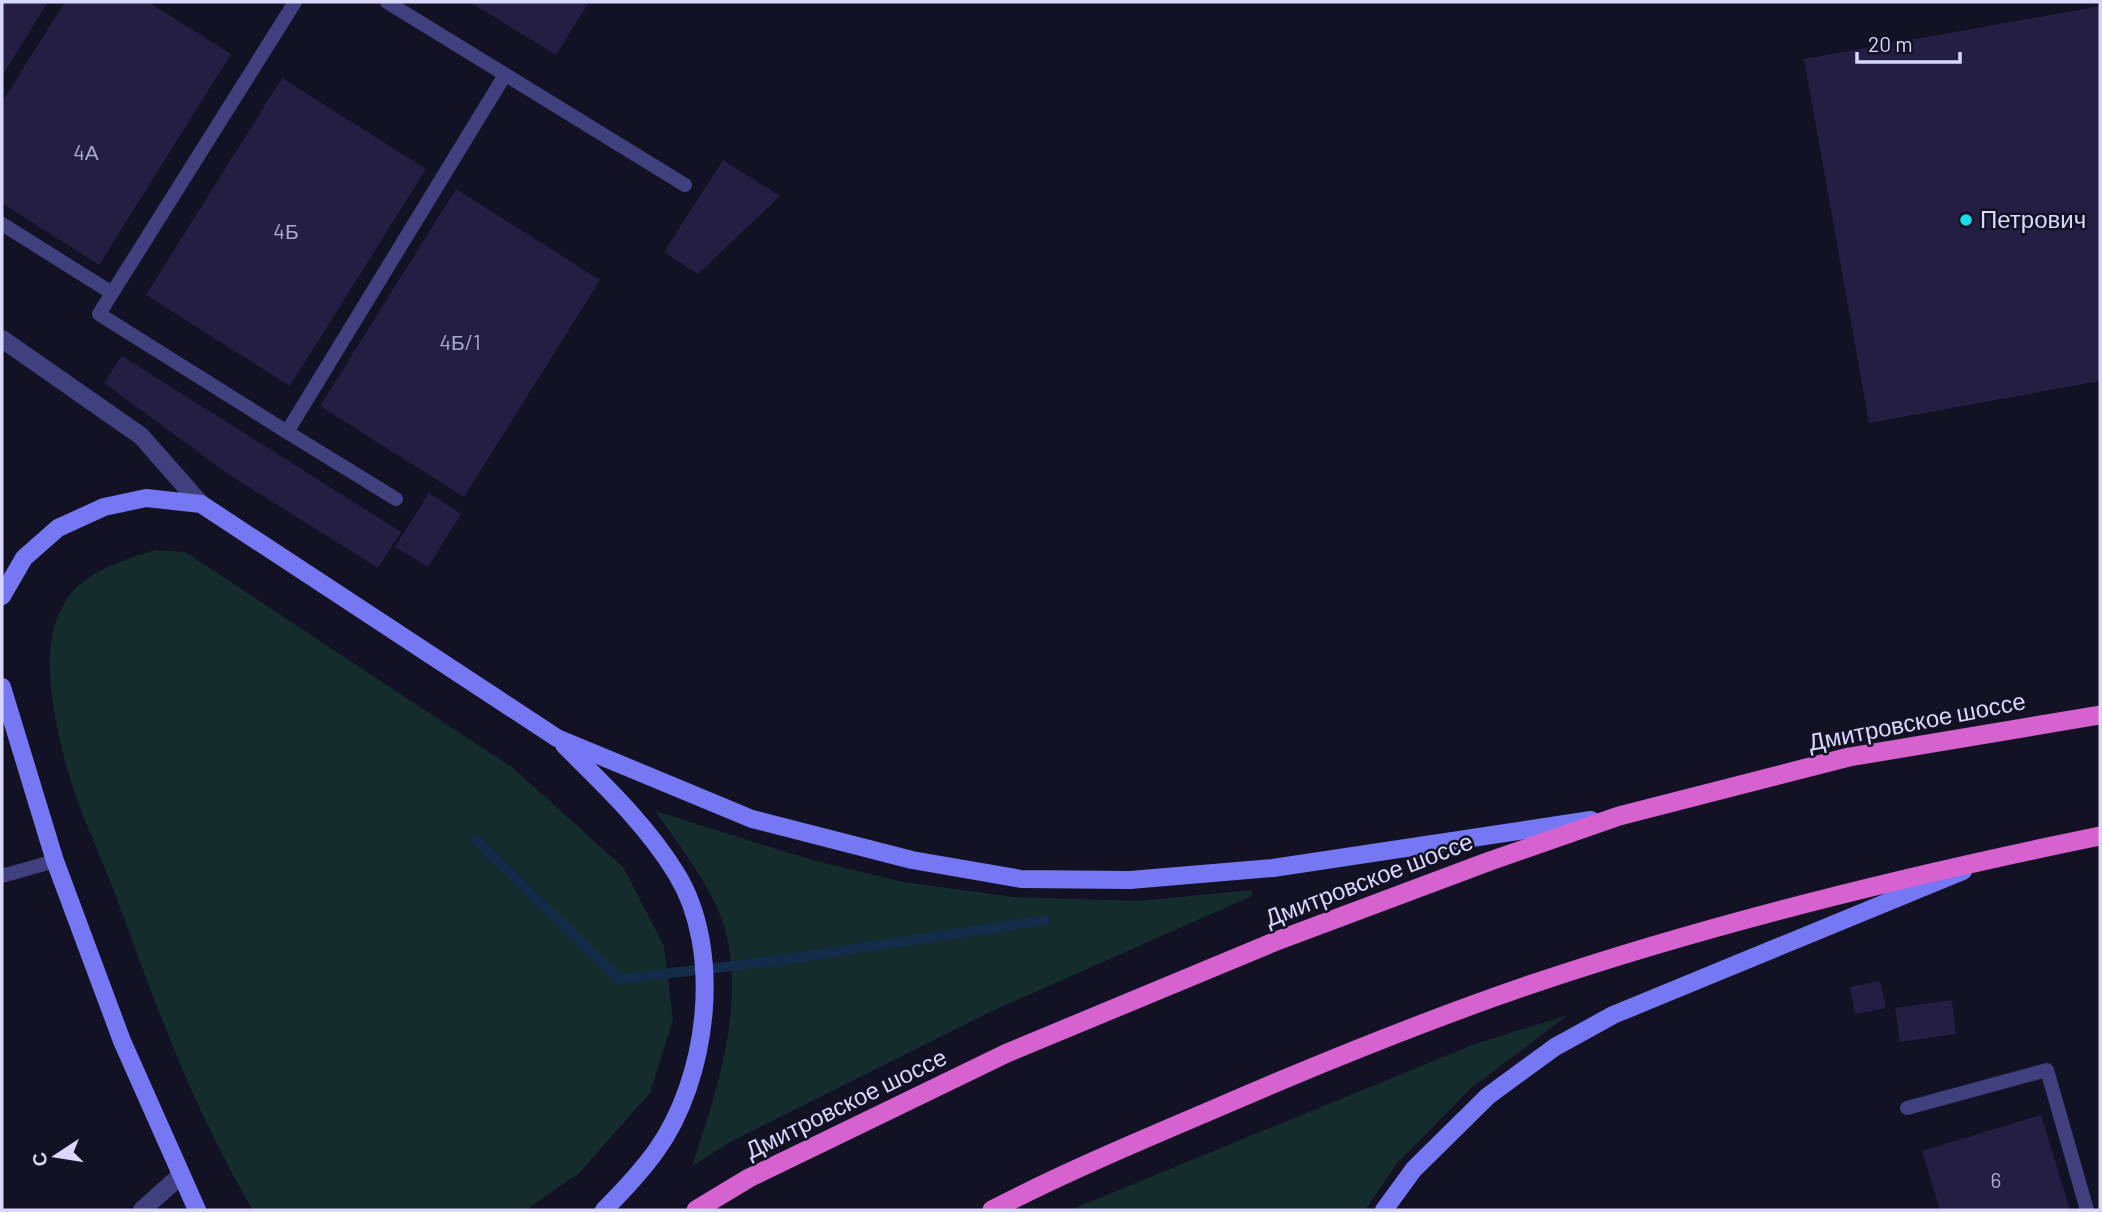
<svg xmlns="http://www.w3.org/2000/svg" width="2102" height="1212" viewBox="0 0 2102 1212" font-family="Barlow,sans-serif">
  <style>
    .green { fill: #142d2c }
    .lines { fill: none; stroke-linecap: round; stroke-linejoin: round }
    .stream { stroke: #142b4a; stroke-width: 10 }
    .building { fill: #241e43 }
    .service { stroke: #40407f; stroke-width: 14 }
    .minor { stroke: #40407f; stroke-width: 18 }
    .tertiary { stroke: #40407f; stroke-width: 18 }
    .secondary { stroke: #7678f3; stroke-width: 18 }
    .trunk { stroke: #d562ce; stroke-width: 19 }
    .poi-dot { fill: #14deeb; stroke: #131124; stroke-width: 2.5 }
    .labels { text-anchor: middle; stroke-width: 5; stroke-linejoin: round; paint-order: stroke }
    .number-label { font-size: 21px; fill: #aca9ce }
    .poi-label { font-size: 24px; fill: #dad7fc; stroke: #131124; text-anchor: start }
    .street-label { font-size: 24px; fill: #dad7fc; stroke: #131124 }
  </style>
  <rect width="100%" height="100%" fill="#131124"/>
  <!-- green -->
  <g class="green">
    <path d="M155 550 185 552 513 768 623 867 664 946 673 1020 650 1093 579 1173 526 1210H253C193 1110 154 1000 114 891 97 847 75 802 64 757 53 711 38 645 65 602 83 572 123 560 155 550Z"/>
    <path d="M655 811 812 860 903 882 1014 897 1138 901 1252 890V896L990 1012 732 1141 692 1166C718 1089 753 984 716 905 700 872 677 842 655 811Z"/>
    <path d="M1568 1015 1470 1089 1398 1162 1365 1210H1070L1472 1045Z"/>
  </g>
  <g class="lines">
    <!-- stream -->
    <path class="stream" d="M476 840 619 979 774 961 1046 920"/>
  </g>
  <!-- building -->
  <g class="building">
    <path d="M2 2H48L2 76Z"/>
    <path d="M65 2H148L231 54 99 265 2 203V102Z"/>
    <path d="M470 2H589L556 55Z"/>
    <path d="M2100 6V381L1869 423 1804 59Z"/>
    <path d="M282 78 426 169 290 386 146 295Z"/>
    <path d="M723 160 780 196 698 274 664 252Z"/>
    <path d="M456 189 600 280 464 497 320 406Z"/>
    <path d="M122 356 401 532 378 568 228 474 104 383Z"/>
    <path d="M429 493 461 514 428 567 395 547Z"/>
    <path d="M1880 981 1886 1008 1855 1014 1850 987Z"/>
    <path d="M1952 1000 1956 1034 1900 1042 1895 1008Z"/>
    <path d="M2041 1115 2070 1210H1940L1922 1151Z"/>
  </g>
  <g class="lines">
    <!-- service -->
    <g class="service">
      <path d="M387 2 685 185"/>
      <path d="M2 224 112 293"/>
      <path d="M287 432 99 314 295 2"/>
      <path d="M396 499 287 432 505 75"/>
      <path d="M2 876 55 861"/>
      <path d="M1907 1108 2047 1070 2087 1210"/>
    </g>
    <!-- minor -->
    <path class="minor" d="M142 1210 180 1176"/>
    <!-- tertiary -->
    <path class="tertiary" d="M2 339 141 436 201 504"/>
    <!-- secondary -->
    <g class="secondary">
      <path d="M2 596 24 558 58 528 104 507 146 498 201 504 557 738 752 819 912 860 1021 879 1130 880 1273 868 1591 820"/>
      <path d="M2 687 55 861 122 1041 197 1210"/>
      <path d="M564 745C604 785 646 824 676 873 724 950 708 1079 656 1151 641 1172 622 1192 604 1210"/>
      <path d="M1384 1210 1414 1169 1488 1096 1555 1047 1613 1015 1963 871"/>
    </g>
    <!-- trunk -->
    <g class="trunk">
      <path d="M696 1210 749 1178 1007 1053 1279 940 1490 861 1619 816 1849 757 2100 715"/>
      <path d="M992 1210C1063 1173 1137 1142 1212 1110 1318 1064 1426 1020 1535 983 1719 921 1910 875 2100 836"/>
    </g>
  </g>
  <!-- markers -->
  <circle class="poi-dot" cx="1966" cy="220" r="7"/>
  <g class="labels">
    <!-- number labels -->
    <g class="number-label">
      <text x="86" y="160">4А</text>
      <text x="286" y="239">4Б</text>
      <text x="460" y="350">4Б/1</text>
      <text x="1996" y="1188">6</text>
    </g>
    <!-- poi labels -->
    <g class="poi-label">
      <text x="1980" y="228">Петрович</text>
    </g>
    <!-- street labels -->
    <g class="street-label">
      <text transform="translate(1917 722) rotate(-11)" y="8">Дмитровское шоссе</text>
      <text transform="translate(1369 880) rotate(-21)" y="8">Дмитровское шоссе</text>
      <text transform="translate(846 1104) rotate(-26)" y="8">Дмитровское шоссе</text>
    </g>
  </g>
  <!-- border -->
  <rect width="2102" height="1212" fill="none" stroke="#dad7fc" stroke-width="7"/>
  <!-- north arrow -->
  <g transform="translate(56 1156) rotate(258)" stroke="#131124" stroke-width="5" paint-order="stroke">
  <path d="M0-5L12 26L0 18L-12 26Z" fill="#dad7fc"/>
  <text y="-10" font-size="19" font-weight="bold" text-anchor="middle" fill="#dad7fc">С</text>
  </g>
  <!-- scale -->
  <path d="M1857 52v10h103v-10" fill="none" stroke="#dad7fc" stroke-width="3.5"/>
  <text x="1868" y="52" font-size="21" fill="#dad7fc" stroke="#131124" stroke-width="5" paint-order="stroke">20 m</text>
</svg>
